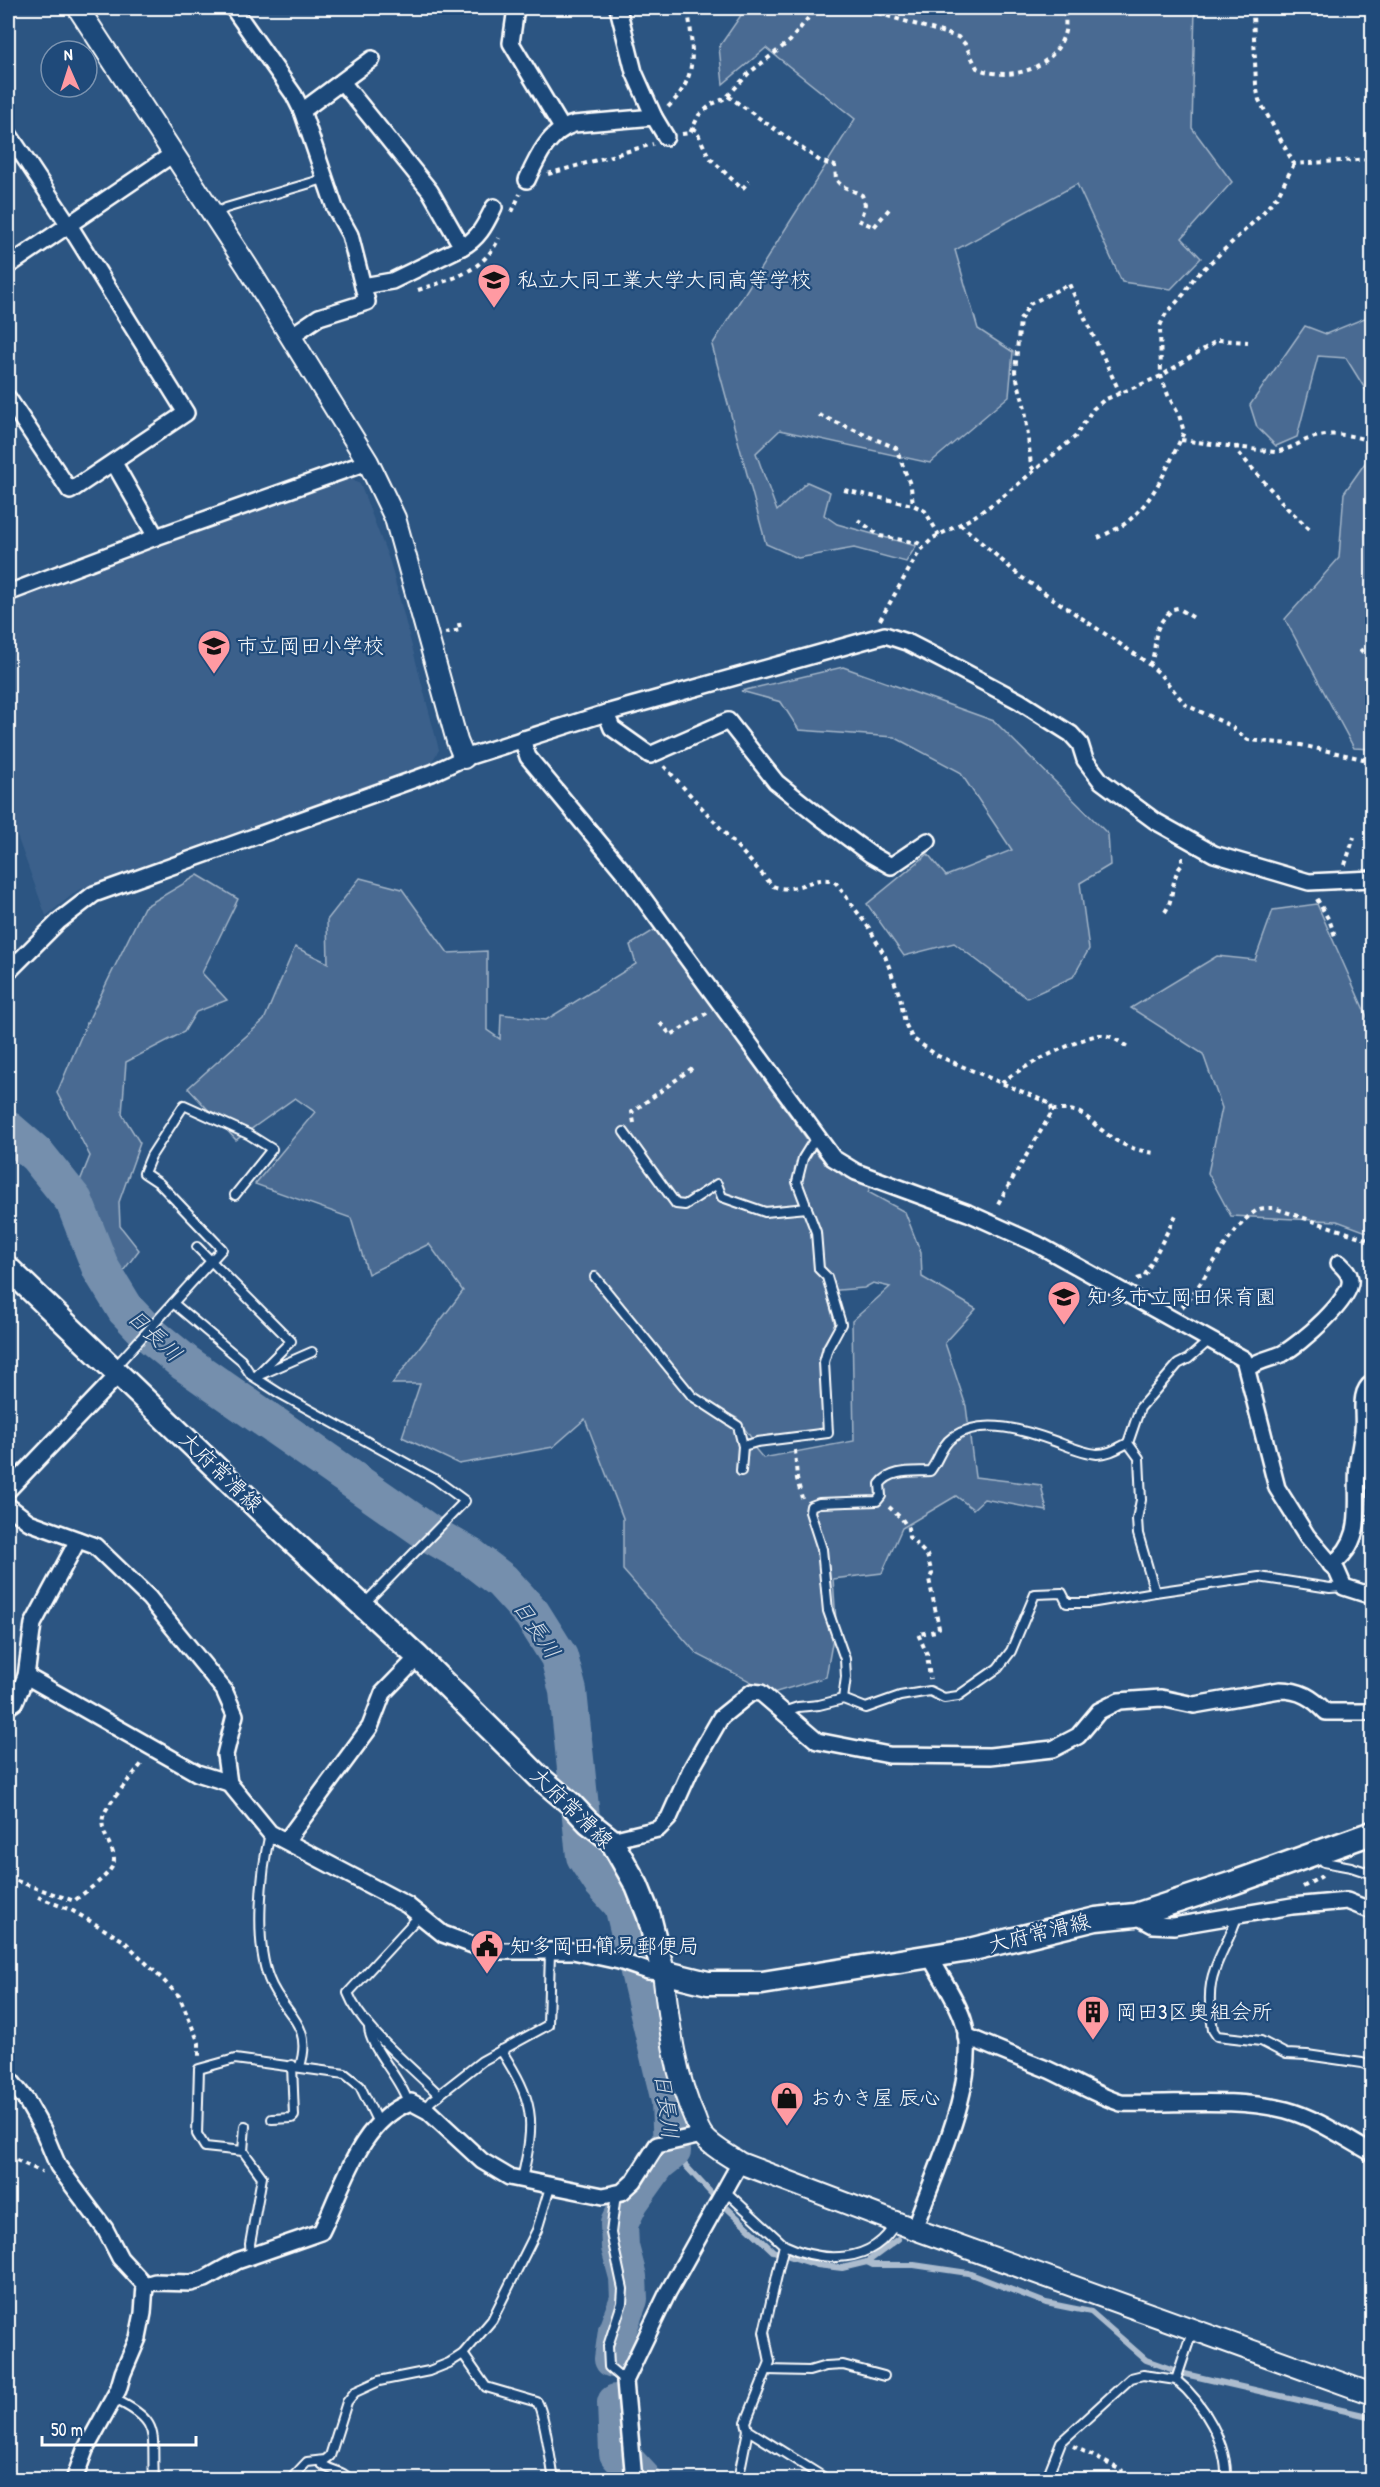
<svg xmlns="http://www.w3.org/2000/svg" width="1380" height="2487" viewBox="0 0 1380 2487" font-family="'Patrick Hand','Klee One',sans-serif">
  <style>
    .built { fill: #3b618b }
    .green { fill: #486b92; stroke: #a4b5c8; stroke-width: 1.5; fill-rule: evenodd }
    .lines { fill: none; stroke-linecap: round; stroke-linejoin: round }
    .stream { stroke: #acbcce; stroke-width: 6 }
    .river { stroke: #748fad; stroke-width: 38 }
    .service-casing { stroke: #fff; stroke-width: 12 }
    .minor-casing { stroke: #fff; stroke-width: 20 }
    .tertiary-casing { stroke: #fff; stroke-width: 24 }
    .secondary-casing { stroke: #fff; stroke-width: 27 }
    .path { stroke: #fff; stroke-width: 4; stroke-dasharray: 4.5 4.5; stroke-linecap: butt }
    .service { stroke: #1f4a7a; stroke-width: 8 }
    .minor { stroke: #1f4a7a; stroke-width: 15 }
    .tertiary { stroke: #1f4a7a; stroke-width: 20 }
    .secondary { stroke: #1f4a7a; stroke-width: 22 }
    .labels { text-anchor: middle; stroke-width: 4.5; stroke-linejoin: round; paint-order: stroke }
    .poi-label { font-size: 21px; fill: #fff; stroke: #1f4a7a; text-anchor: start }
    .street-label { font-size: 21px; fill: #fff; stroke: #1f4a7a }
    .water-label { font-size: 22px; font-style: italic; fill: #d5dde6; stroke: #1f4a7a }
  </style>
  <rect width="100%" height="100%" fill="#2c5582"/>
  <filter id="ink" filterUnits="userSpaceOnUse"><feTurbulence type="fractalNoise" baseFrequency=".0167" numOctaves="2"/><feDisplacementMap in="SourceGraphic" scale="12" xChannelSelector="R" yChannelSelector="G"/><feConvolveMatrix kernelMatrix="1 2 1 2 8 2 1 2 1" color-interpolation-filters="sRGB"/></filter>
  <g filter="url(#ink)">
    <!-- built -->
    <path class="built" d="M350 478 360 484 390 562 439 750 431 763 105 879 77 891 46 916 8 811V600L200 529Z"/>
    <!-- green -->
    <g class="green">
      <path d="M746 8H1195L1192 128 1232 182 1182 238 1201 258 1171 289 1122 282 1077 184 955 250 978 329 1013 352 1009 396 930 463 780 430 756 453 777 511 807 482 830 492 824 515 837 524 916 546 906 562 854 548 798 558 766 544 712 345 855 119 766 48 723 84 719 47Z"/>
      <path d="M1372 315V400L1346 358 1318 356 1297 437 1276 446 1257 427 1250 405 1305 326 1326 334Z"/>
      <path d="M1372 453V749L1354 748 1285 619 1339 558 1344 493Z"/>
      <path d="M843 667 994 721 1108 834 1110 865 1080 883 1089 949 1073 977 1027 998 954 943 904 956 867 904 928 854 946 876 1012 850 960 772 894 737 799 730 781 702 741 691Z"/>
      <path d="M198 875 238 899 202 973 227 1000 196 1012 184 1032 126 1062 122 1114 140 1143 119 1202 120 1226 139 1250 124 1270 105 1267 96 1239 102 1222 78 1186 90 1156 57 1093 85 1027 144 907Z"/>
      <path d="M360 878 402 889 448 953 487 951V1030L500 1039 501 1014 546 1020 636 964 630 945 656 929 819 1156 843 1176 871 1186 868 1192 905 1212 921 1253 922 1277 976 1309 945 1343 966 1406 975 1477 1041 1485 1047 1511 984 1499 973 1509 956 1496 902 1528 882 1573 833 1579 836 1621 826 1677 773 1693 697 1654 623 1570V1518L585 1419 553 1447 459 1464 402 1437 420 1384H392L463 1291 429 1244 368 1274 351 1218 255 1184 315 1112 295 1098 236 1140 188 1088 264 1020 295 947 328 963 327 920ZM873 1283 890 1287 852 1321 854 1441 763 1458 723 1411 737 1418 752 1439 824 1431 822 1347 835 1325 826 1291 864 1288Z"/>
      <path d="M1317 904 1372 1028V1234L1337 1221 1231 1216 1208 1173 1222 1108 1203 1054 1131 1008 1217 956 1255 960 1273 910Z"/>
    </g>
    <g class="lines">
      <!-- stream -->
      <g class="stream">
        <path d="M672 2151 711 2193 773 2251 817 2265 842 2268 867 2262 898 2239"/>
        <path d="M867 2262 873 2265H914L968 2273 1046 2303 1091 2312 1146 2360 1185 2374 1372 2417"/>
      </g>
      <!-- river -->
      <g class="river">
        <path d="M8 1130 37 1155 74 1201 101 1269 126 1310 147 1332 185 1363 429 1533 471 1557 502 1581 532 1614 559 1657 568 1691 585 1856 602 1882 623 1905 670 2101 672 2151 657 2163 630 2201 619 2224 620 2247 628 2277 629 2299 617 2331 613 2359"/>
        <path d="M616 2403 618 2453 643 2480"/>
      </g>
      <!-- service casing -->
      <g class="service-casing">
        <g id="service">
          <path d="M214 214 226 208 324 179"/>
          <path d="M624 1132 676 1204 685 1205 717 1184 722 1197 765 1212 807 1208"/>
          <path d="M197 1247 291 1341 255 1377 312 1352"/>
          <path d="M595 1277 692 1396 738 1426 743 1446 741 1471"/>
          <path d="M8 1290 18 1280"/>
          <path d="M173 1303 222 1249 159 1183 144 1173 151 1156 184 1105 248 1134 272 1149 235 1195"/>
          <path d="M1211 1339 1188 1359 1178 1364 1140 1408 1128 1443 1139 1458 1141 1500 1137 1519 1138 1534 1155 1592 1259 1577 1330 1588 1344 1587"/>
          <path d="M115 1367 173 1303 241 1360 251 1375 279 1393 435 1479 465 1501 363 1605"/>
          <path d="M743 1446 757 1442 828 1433 824 1362 828 1348 841 1324 827 1277 819 1269 816 1232 797 1182 803 1158 816 1137"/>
          <path d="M843 1699 866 1708 900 1696 930 1691 944 1698 958 1696 998 1668 1011 1651 1035 1594 1062 1593 1067 1603H1090L1155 1592"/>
          <path d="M783 1712 798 1707 819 1705 843 1699 846 1677 845 1659 828 1611 822 1549 810 1512 811 1506 819 1503 877 1501 881 1496 880 1484C891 1469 913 1472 930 1471 939 1460 941 1445 953 1437 983 1416 1027 1431 1057 1442 1070 1447 1084 1453 1097 1454 1109 1454 1118 1448 1128 1443"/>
          <path d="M270 1833C261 1872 254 1941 269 1979 282 2014 314 2022 300 2066"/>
          <path d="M1319 1855 1324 1862 1351 1867 1372 1874"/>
          <path d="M420 1915 348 1993C362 2029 411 2066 439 2095"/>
          <path d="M1237 1916C1232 1935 1221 1951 1215 1969 1207 1990 1210 2009 1213 2030L1217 2036 1261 2041 1286 2054 1307 2055 1362 2063 1372 2067"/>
          <path d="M369 2026C368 2047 402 2079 408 2103"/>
          <path d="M501 2050C534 2102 536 2118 522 2179"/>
          <path d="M425 2109 431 2101 482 2061 548 2025 550 1951"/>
          <path d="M272 2119 292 2118 294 2116 292 2065"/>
          <path d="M243 2151 245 2126"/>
          <path d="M724 2190 784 2245 764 2332 770 2362 746 2422 748 2430 828 2480"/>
          <path d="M616 2194 611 2233 623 2289 622 2303 608 2346 609 2367 625 2381"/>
          <path d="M784 2245C822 2263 873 2265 896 2222"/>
          <path d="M251 2256 250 2244 262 2177 243 2151 205 2147 197 2134 199 2069 235 2059 345 2074 360 2086 378 2123"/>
          <path d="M1193 2329 1176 2380C1203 2402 1228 2444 1226 2480"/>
          <path d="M463 2354 486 2387 537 2402C544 2411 551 2464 554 2480"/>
          <path d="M767 2370 809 2371 826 2366 843 2365 884 2376"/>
          <path d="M114 2399C163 2422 151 2433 154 2480"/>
          <path d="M319 2461C327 2472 343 2469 350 2480"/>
          <path d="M290 2480 307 2462 325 2460 330 2456 347 2402 355 2392 379 2381 429 2371 449 2363 463 2354 492 2320 537 2230 551 2184"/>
          <path d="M738 2480 748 2430"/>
          <path d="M1046 2480 1061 2442 1131 2378 1143 2375 1176 2380"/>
        </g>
      </g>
      <!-- minor casing -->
      <g class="minor-casing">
        <g id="minor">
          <path d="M233 8 294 95 302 111 335 208 350 235 367 302 319 317 291 336"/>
          <path d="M516 8 511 43 562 128"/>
          <path d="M618 8 634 72 654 117"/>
          <path d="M342 82 430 191 462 247 392 281 363 286"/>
          <path d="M302 111 372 59"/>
          <path d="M8 133 69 225 186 413 70 491 8 398"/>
          <path d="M527 180C537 158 549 131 574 124L654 117 666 137"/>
          <path d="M462 247C479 239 486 223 494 207"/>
          <path d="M8 266 173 154"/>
          <path d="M114 463 156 537"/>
          <path d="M8 593 156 537 368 462"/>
          <path d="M606 713 612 728 650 755 728 721 776 782 820 817 870 854 891 866 928 841"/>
          <path d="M522 739 528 757 627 876 833 1158 856 1172 968 1213 1037 1244 1244 1359 1277 1488 1307 1536 1337 1571 1344 1587 1372 1596"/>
          <path d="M8 972 59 921 94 894 432 773 464 758 606 713 885 635 909 643 944 661 1019 701 1071 734 1080 744 1085 760 1101 781 1155 821 1214 854 1309 882 1372 879"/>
          <path d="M1248 1368C1259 1360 1270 1359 1282 1354 1299 1345 1354 1298 1350 1279 1349 1272 1344 1268 1339 1263"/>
          <path d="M8 1490 119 1374"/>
          <path d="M8 1506 29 1522 95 1546 149 1598 224 1690 235 1715 225 1755 229 1783 270 1833 407 1905 443 1934 489 1951H573L619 1961 648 1971 663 1972"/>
          <path d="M1331 1565C1368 1539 1354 1501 1358 1463 1359 1452 1362 1441 1363 1430 1365 1414 1358 1393 1372 1383"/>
          <path d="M26 1676 197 1773 229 1783"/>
          <path d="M8 1707 15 1702 26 1676 33 1624 78 1540"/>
          <path d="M611 1840 658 1829 669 1818 690 1771 721 1717 752 1692 761 1693 817 1741 889 1755 990 1756 1053 1749 1078 1736 1099 1711 1119 1701 1161 1698 1194 1705 1280 1690C1300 1690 1313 1698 1326 1712H1372"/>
          <path d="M286 1841 370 1727 383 1693 418 1657"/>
          <path d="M1135 1915 1153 1925 1174 1926 1292 1906 1347 1901 1372 1911"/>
          <path d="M966 2036C994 2048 1021 2059 1049 2070 1073 2081 1095 2095 1121 2103 1176 2105 1232 2097 1286 2110 1316 2118 1345 2138 1372 2153"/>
          <path d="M8 2077 26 2100 43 2130 58 2166 105 2229 120 2258 145 2285"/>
          <path d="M914 2229C934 2173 980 2081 964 2023 958 2001 941 1978 931 1958"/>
          <path d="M145 2285 155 2282 191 2283 205 2279 237 2261 321 2232C343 2188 359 2121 411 2102L428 2111 482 2161 509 2177 603 2196 622 2192 634 2181 657 2145 702 2135"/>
          <path d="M74 2480 85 2450 118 2390 123 2373 138 2338 143 2313 145 2285"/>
          <path d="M634 2480 625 2381 668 2292 740 2163"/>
        </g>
      </g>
      <!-- tertiary casing -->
      <g class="tertiary-casing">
        <g id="tertiary">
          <path d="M78 8 247 266 368 462 395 518 457 741 464 758"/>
          <path d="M663 1972C669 2022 674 2073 695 2119 697 2125 700 2132 703 2136 713 2148 728 2155 740 2163L914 2229 1372 2394"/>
        </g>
      </g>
      <!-- secondary casing -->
      <g class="secondary-casing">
        <path id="secondary" d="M8 1268 286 1535 418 1657 539 1777 571 1804 588 1822 611 1840 637 1886 649 1916 663 1972 708 1983H762L969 1950 1096 1919 1135 1915 1230 1884 1372 1833"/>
      </g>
      <!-- path -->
      <g class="path">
        <path d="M861 8 958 37 965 44 977 68C1009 83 1056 69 1065 31 1066 24 1065 15 1065 8"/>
        <path d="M1327 8 1318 14 1268 10 1253 13 1256 85 1259 100 1294 164 1372 159"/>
        <path d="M728 96 820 161 835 166 836 180 842 186 862 195 865 204 860 221 874 227 890 208"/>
        <path d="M668 107C690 85 694 68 691 36 691 27 688 17 689 8"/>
        <path d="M692 128 696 130 709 157 742 189 749 181"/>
        <path d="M682 134 690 133 699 115 712 104 726 98 749 73 790 41 816 8"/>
        <path d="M548 174 653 144"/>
        <path d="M512 212 520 194"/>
        <path d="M418 290C452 279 483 272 499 238"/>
        <path d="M819 415 896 448 911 487 913 505"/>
        <path d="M1181 440 1275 452C1287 450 1296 445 1306 440 1329 431 1350 434 1372 442"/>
        <path d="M1236 445 1237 451 1288 509 1311 530"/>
        <path d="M1034 470 1031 466 1025 408 1015 372 1020 320 1030 304 1069 284 1120 393"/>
        <path d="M844 490 913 505 925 511 939 535"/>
        <path d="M858 520 880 536 918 543 924 547"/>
        <path d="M960 524 1021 577 1142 659 1158 672 1186 705 1229 725 1248 740 1301 745 1372 761"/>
        <path d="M1098 538C1106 534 1115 530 1123 525 1153 504 1169 464 1184 432L1179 415 1168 395 1161 376 1160 326 1165 315 1184 294 1194 278 1261 215 1278 195 1294 164"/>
        <path d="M880 620 919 552 933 538 972 518 1000 499 1075 437 1093 409 1104 400 1161 376 1218 340 1248 342"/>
        <path d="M445 633 460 630 459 623"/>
        <path d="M1360 649 1372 662"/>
        <path d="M1149 665C1157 653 1153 640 1158 628 1161 620 1168 614 1173 609L1178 608 1194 618"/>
        <path d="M664 766 773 886C797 896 817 871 836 883L869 928 885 956 900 997 905 1023 912 1038 938 1056 1051 1104 1052 1112 996 1207"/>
        <path d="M1345 865 1354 837"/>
        <path d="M1317 899 1330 922 1335 936"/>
        <path d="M1165 912C1175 898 1170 877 1182 865V855"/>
        <path d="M660 1023 671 1035 707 1013"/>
        <path d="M1002 1083C1014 1070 1082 1037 1099 1035 1110 1034 1120 1042 1129 1048"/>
        <path d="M1052 1110C1061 1110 1071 1109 1080 1113 1089 1117 1095 1126 1103 1131 1118 1144 1136 1151 1155 1153"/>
        <path d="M634 1123 632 1112 695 1066"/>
        <path d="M1137 1279 1144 1277 1176 1215"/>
        <path d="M1182 1307C1205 1284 1233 1220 1260 1209 1263 1208 1269 1208 1274 1208L1372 1241"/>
        <path d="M795 1450 797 1479 802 1498"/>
        <path d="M889 1507 902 1519 908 1528 909 1537 927 1555 932 1574 929 1579 939 1628 936 1631 918 1634 927 1654 930 1679"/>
        <path d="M8 1878 74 1901C86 1891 104 1880 112 1867 121 1851 96 1834 104 1814 109 1802 134 1774 143 1762"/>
        <path d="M1303 1887 1322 1876"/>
        <path d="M38 1897 73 1911 124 1941 179 1996 199 2043V2056"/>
        <path d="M8 2156 42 2172"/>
        <path d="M1073 2446 1123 2471"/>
        <path d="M1119 2480 1122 2470"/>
      </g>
      <!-- service -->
      <use href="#service" class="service"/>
      <!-- minor -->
      <use href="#minor" class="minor"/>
      <!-- tertiary -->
      <use href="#tertiary" class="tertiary"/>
      <!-- secondary -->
      <use href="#secondary" class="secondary"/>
    </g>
  </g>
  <!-- icons -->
  <defs>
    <g id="school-pin" transform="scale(1.725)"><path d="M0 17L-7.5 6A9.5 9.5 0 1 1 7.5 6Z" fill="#ff9aa2" stroke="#1f4a7a"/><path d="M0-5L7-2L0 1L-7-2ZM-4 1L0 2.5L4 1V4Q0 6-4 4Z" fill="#111"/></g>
    <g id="civic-pin" transform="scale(1.725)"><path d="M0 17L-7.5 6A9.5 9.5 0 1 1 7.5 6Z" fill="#ff9aa2" stroke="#1f4a7a"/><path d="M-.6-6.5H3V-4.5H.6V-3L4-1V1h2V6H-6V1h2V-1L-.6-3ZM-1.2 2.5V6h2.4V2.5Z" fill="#111"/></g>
    <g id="building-pin" transform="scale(1.725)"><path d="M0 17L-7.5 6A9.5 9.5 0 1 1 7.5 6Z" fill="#ff9aa2" stroke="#1f4a7a"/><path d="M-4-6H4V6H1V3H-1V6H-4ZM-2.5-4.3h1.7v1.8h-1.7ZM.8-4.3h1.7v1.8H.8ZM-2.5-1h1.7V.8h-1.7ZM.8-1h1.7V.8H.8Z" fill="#111"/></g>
    <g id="shop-pin" transform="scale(1.725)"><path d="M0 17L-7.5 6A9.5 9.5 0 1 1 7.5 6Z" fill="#ff9aa2" stroke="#1f4a7a"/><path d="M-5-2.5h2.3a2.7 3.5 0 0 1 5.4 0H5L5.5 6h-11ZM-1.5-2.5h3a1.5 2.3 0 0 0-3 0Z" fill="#111"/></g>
  </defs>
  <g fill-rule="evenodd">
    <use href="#school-pin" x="494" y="280"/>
    <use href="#school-pin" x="214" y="646"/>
    <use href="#school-pin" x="1064" y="1297"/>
    <use href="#civic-pin" x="487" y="1946"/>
    <use href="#building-pin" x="1093" y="2012"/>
    <use href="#shop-pin" x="787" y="2098"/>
  </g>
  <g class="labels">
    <!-- poi labels -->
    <g class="poi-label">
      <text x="517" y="287">私立大同工業大学大同高等学校</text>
      <text x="237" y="653">市立岡田小学校</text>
      <text x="1087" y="1304">知多市立岡田保育園</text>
      <text x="510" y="1953">知多岡田簡易郵便局</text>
      <text x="1116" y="2019">岡田3区奥組会所</text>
      <text x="810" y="2105">おかき屋 辰心</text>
    </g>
    <!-- street labels -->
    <g class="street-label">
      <text transform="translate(221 1472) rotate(44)" y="7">大府常滑線</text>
      <text transform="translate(572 1808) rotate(44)" y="7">大府常滑線</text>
      <text transform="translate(1039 1933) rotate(-14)" y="7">大府常滑線</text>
    </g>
    <!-- water labels -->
    <g class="water-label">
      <text transform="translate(155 1335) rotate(43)" y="8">日長川</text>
      <text transform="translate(537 1629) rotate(56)" y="8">日長川</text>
      <text transform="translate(667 2106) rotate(83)" y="8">日長川</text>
    </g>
  </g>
  <!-- margin -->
  <rect width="1380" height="2487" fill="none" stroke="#1f4a7a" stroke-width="30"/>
  <rect x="15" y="15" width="1350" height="2457" fill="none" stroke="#fff" stroke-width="2" filter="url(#ink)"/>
  <!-- north arrow -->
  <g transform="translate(69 69) rotate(357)"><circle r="28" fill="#1f4a7a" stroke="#7992af" stroke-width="1.5"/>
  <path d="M0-4.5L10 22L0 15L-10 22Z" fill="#ff9aa2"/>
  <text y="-9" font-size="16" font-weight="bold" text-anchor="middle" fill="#ffffff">N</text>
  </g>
  <!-- scale -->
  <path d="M42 2436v9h154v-9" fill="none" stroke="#ffffff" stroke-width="3"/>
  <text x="51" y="2436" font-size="18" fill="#ffffff" stroke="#1f4a7a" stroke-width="4.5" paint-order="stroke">50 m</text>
</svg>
